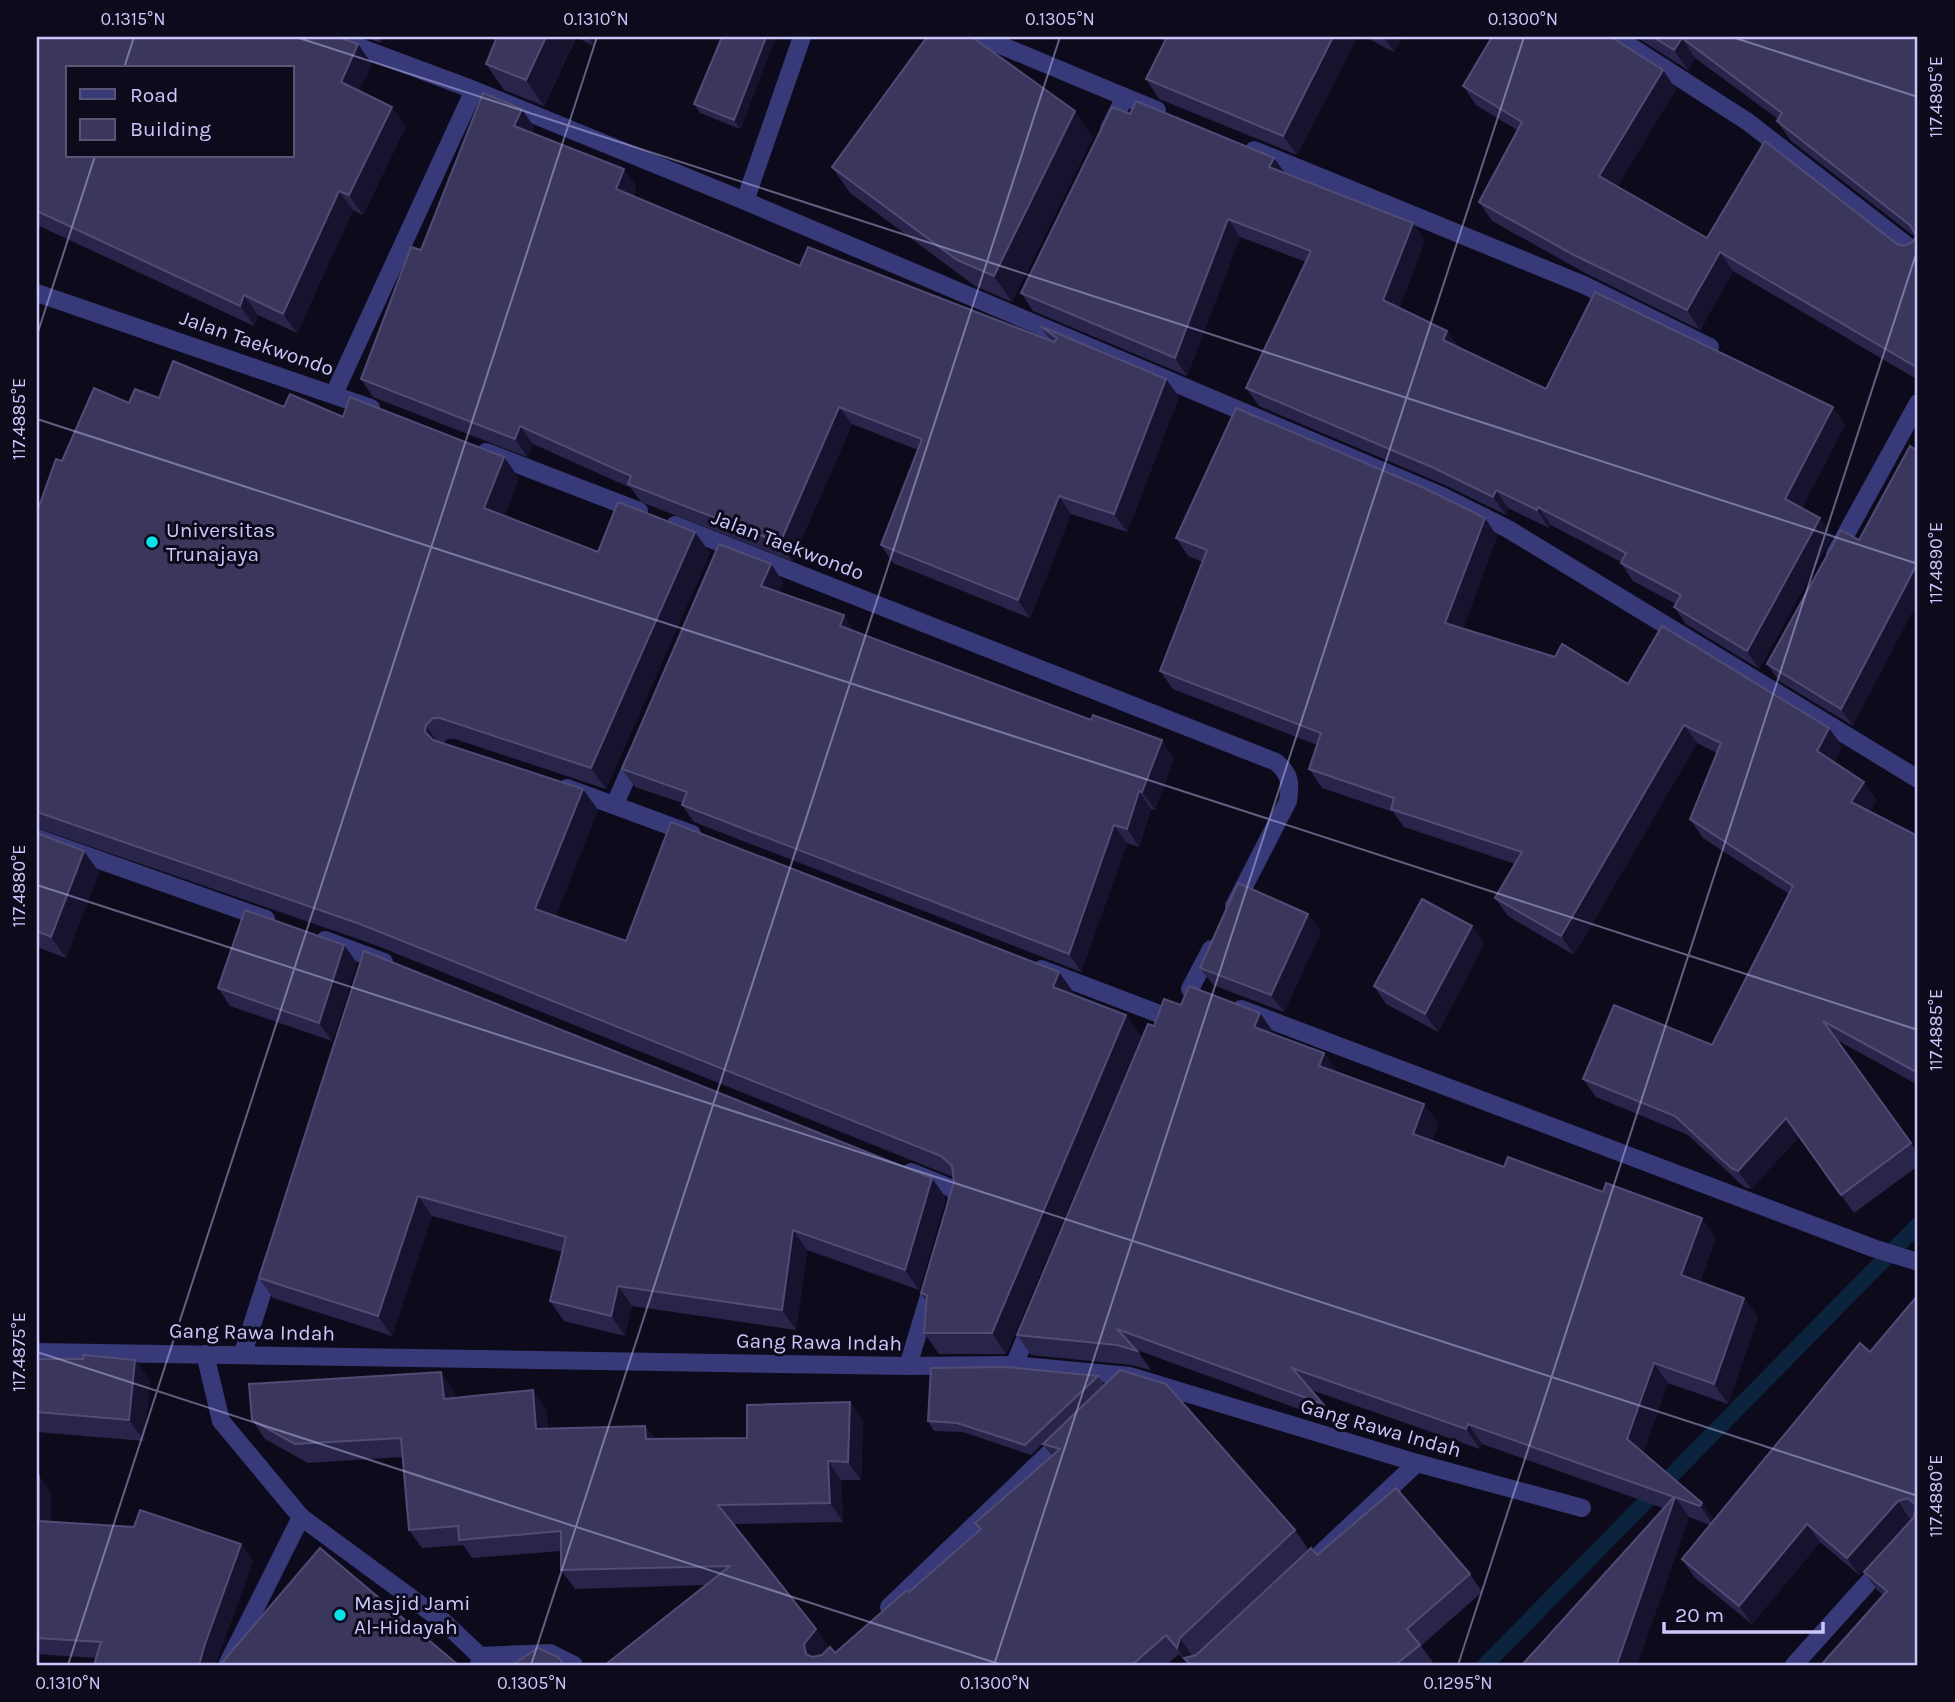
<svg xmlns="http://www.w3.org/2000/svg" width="1955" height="1702" viewBox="0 0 1955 1702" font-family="Karla,sans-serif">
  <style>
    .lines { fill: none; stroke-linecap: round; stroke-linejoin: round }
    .stream { stroke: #0c233e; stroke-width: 16 }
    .minor { stroke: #373979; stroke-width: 18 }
    .wall { fill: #292449 }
    .shaded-wall { fill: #17132e }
    .building { fill: #3a365c; stroke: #514c75; stroke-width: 2; fill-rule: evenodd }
    .ticks { fill: none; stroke: #cac7fd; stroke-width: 2; stroke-opacity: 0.45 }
    .poi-dot { fill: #07e2e9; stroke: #0d0b1b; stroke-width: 2.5 }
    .labels { text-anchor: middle; stroke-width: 6; stroke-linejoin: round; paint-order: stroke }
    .street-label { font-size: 21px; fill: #cac7fd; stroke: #0d0b1b }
    .poi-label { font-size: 21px; fill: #cac7fd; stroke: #0d0b1b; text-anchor: start }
    .neatline { fill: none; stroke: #cac7fd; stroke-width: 2.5 }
    .ticks-label { font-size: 18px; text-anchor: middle; fill: #cac7fd }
  </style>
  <rect width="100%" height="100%" fill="#0d0b1b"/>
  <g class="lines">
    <!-- stream -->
    <path class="stream" d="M1485 1665 1918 1225"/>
    <!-- minor -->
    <g class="minor">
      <path d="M332 37 474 90 745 201 1442 496 1508 529 1918 779"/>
      <path d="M981 37 1125 97"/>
      <path d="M1616 37 1748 122 1918 254"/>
      <path d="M1109 129 1125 97 1157 110"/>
      <path d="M1254 150 1584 285 1710 347"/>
      <path d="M745 201 802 37"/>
      <path d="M37 293 371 408"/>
      <path d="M334 394 474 90"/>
      <path d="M486 452 639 511"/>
      <path d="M675 525 1276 762C1290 774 1291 783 1288 801L1234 906"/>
      <path d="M1835 554 1918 403"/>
      <path d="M567 788 692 834"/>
      <path d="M615 804 636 756"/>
      <path d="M37 838 266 919"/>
      <path d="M325 940 384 962"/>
      <path d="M1041 969 1162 1015"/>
      <path d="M1190 989 1211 949"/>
      <path d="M1241 1009 1873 1248 1918 1262"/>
      <path d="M911 1172 951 1188 957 1193 956 1209"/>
      <path d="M37 1352 908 1366 1014 1365 1130 1376 1417 1463 1582 1508"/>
      <path d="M243 1353 272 1263"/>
      <path d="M205 1354 221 1421 301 1517 444 1622 480 1656 479 1665"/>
      <path d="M1014 1365 1032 1323"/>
      <path d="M908 1366 932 1286"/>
      <path d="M1321 1553 1417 1463"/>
      <path d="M889 1607 1065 1438"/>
      <path d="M480 1656 550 1653 574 1665"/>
      <path d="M227 1665 301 1517"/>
      <path d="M1794 1665 1885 1564"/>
    </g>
  </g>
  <!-- wall -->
  <g class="wall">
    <path d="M37 37 372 64 359 91 406 126 363 215 353 210 297 333 258 315 254 326 37 225Z"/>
    <path d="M364 37H384L381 43Z"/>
    <path d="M497 37H598L594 46 576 37 544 106 504 90 486 64Z"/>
    <path d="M722 37H776L740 129 700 113 694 104Z"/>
    <path d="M1157 37H1357L1297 155 1159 99 1146 79 1165 41Z"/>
    <path d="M1365 37H1402L1394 52Z"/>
    <path d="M1636 37H1918V380L1733 271 1700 330 1587 274 1492 221 1479 202 1517 130 1476 105 1463 86 1676 89 1617 187 1707 238 1897 244 1904 246 1913 242 1915 237 1791 141 1777 121 1778 119 1695 58 1688 70Z"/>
    <path d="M1130 114 1274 158 1285 173 1425 240 1399 308 1447 331 1459 348 1546 389 1845 424 1802 508 1833 535 1759 669 1686 624 1674 607 1676 604 1633 581 1621 563V562L1551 525 1549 528 1508 508 1506 515 1447 486 1259 406 1246 388 1306 262 1240 237 1187 376 1033 311 1021 293Z"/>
    <path d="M534 127 532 133 624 169 636 186 633 196 800 266 1051 341 1040 326 1166 379 1179 397 1127 532 1071 514 1030 618 893 563 881 545 918 450 852 424 792 561 641 502 631 488 533 444 527 457 373 397 361 379 421 250Z"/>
    <path d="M1093 137 1012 302 975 286 850 193 832 167Z"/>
    <path d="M159 398 284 407 343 417 519 478 504 516 598 552 710 553 606 789 455 739H448L443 743 598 810 555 916 626 941 1074 993 1073 995 1126 1015 1141 1036 1006 1354H939L924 1333 926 1301 921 1293 954 1182 953 1177 375 945 37 828V512L62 461 129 403Z"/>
    <path d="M1497 536 1463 628 1628 684 1842 746 1834 762 1877 800 1869 812 1918 836V1085L1837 1040 1918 1153V1166L1854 1213 1799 1137 1751 1189 1744 1187 1688 1135 1596 1097 1583 1079 1712 1045 1789 894 1703 838 1690 819 1717 753 1697 743 1574 955 1508 916 1495 898 1515 864 1404 827 1393 812 1322 788 1309 769 1317 745 1173 689 1160 671 1203 562 1188 556 1176 538Z"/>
    <path d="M1859 540 1853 726 1779 681 1767 664Z"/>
    <path d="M771 564 783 582 779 592 856 632 1174 758 1155 810 1151 809 1139 847 1127 843 1081 972 694 822 682 805 683 803 635 787 622 769Z"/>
    <path d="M37 833 99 872 66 958 37 947Z"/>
    <path d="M1308 914 1321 932 1284 1012 1213 985 1200 968Z"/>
    <path d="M1472 926 1484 944 1438 1032 1386 1004 1374 986Z"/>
    <path d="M344 945 357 963 332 1041 230 1006 218 988Z"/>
    <path d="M364 951 946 1198 919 1290 807 1250 796 1330 632 1306 625 1336 564 1321 550 1301 562 1252 432 1216 392 1336 273 1298 259 1278Z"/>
    <path d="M1181 1005 1260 1013 1274 1034 1324 1053 1338 1073 1424 1104 1438 1124 1432 1141 1504 1167 1716 1238 1700 1282 1744 1298 1758 1317 1728 1404 1668 1383 1643 1453 1702 1503 1714 1520 1870 1352 1918 1295V1665L1883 1595 1877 1590 1864 1572 1913 1518 1910 1519 1859 1575 1820 1542 1752 1624 1694 1577 1682 1559 1710 1525 1689 1517 1637 1665H1522L1663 1508 1482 1444 1480 1449 1311 1390 1323 1404 1337 1423 1137 1350 1151 1370 1131 1365 1031 1355 1017 1335Z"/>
    <path d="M37 1359 135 1360 150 1381 144 1441 37 1432Z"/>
    <path d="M1098 1376 1104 1385 1031 1455 963 1432 934 1431 928 1421Z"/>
    <path d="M454 1391 455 1398 546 1409 548 1428 645 1426 655 1439 747 1438 850 1402 863 1421 861 1480H841L843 1522 733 1524 816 1629 829 1648 835 1653 909 1592 980 1529 975 1523 1052 1456 1043 1444 1295 1530 1308 1549 1194 1656 1196 1655 1317 1555 1470 1574 1482 1592 1421 1646 1433 1662 1429 1665H1188L1179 1654 1166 1665H605L705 1585 575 1589 561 1570V1551L472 1558 463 1545 422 1548 409 1530 402 1457 308 1463 265 1439 252 1420Z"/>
    <path d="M37 1475 39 1476 51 1493V1522L241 1544 253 1561 215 1665H94L96 1658 37 1654Z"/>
  </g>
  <!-- shaded-wall -->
  <g class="shaded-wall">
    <path d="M377 37H384L381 43Z"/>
    <path d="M546 37H575L544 106 526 80Z"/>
    <path d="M588 37H598L594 46Z"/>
    <path d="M766 37H776L740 129 734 120Z"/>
    <path d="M1333 37H1357L1297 155 1283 136Z"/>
    <path d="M1384 37H1402L1394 52Z"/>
    <path d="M1682 38 1695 58 1688 70 1674 50Z"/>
    <path d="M358 44 372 64 354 102 341 82Z"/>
    <path d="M1663 70 1676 89 1612 196 1599 176Z"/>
    <path d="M392 107 406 126 363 215 349 195Z"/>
    <path d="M522 109 534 127 527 144 514 126Z"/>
    <path d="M1075 111 1093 137 1012 302 994 276Z"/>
    <path d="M1274 158 1286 175 1269 167Z"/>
    <path d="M624 169 636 186 628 207 616 189Z"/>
    <path d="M339 191 353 210 297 333 283 314Z"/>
    <path d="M1228 219 1240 237 1187 376 1175 358Z"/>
    <path d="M1413 223 1425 240 1395 318 1383 300Z"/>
    <path d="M1720 252 1733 271 1700 330 1687 310Z"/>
    <path d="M244 295 258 315 254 326 240 306Z"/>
    <path d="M1447 331 1459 348 1443 340Z"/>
    <path d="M1166 379 1179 397 1127 532 1114 514Z"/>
    <path d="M839 407 852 424 792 561 780 543Z"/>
    <path d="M1833 407 1845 424 1798 516 1785 499Z"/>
    <path d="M520 426 533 444 527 457 515 439Z"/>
    <path d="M504 457 519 478 499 529 484 508Z"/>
    <path d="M1496 490 1508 508 1506 515 1493 497Z"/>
    <path d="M1059 496 1071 514 1030 618 1018 600Z"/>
    <path d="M1538 507 1551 525 1549 528 1537 510Z"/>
    <path d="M1485 518 1497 536 1458 641 1445 623Z"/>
    <path d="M1820 518 1833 535 1759 669 1747 651Z"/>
    <path d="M695 532 710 553 606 789 591 768Z"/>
    <path d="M1918 562V601L1853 726 1841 709Z"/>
    <path d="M771 564 783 582 774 603 761 586Z"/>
    <path d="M844 615 856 633 840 626Z"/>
    <path d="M426 725 440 746V753L425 732Z"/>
    <path d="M1684 725 1697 743 1574 955 1561 936Z"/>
    <path d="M1829 728 1842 746 1830 769 1817 751Z"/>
    <path d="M1162 740 1174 758 1155 810 1142 792Z"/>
    <path d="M1864 782 1877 800 1864 821 1851 802Z"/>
    <path d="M583 789 598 810 550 931 535 909Z"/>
    <path d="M1139 791 1151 809 1139 847 1127 829Z"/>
    <path d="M1114 825 1127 843 1081 972 1069 954Z"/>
    <path d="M84 851 99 872 66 958 51 937Z"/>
    <path d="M1308 914 1321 932 1284 1012 1271 995Z"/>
    <path d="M1472 926 1484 944 1438 1032 1425 1014Z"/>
    <path d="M344 945 357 963 332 1041 319 1023Z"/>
    <path d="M1059 972 1074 993 1068 1008 1053 987Z"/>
    <path d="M1260 1013 1274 1033 1268 1046 1254 1027Z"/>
    <path d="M1126 1015 1141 1036 1006 1354 992 1333Z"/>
    <path d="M1324 1053 1338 1073 1319 1066Z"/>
    <path d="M1424 1104 1438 1124 1427 1154 1413 1134Z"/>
    <path d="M1786 1118 1799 1137 1751 1189 1738 1171Z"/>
    <path d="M932 1178 946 1198 919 1290 905 1270Z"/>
    <path d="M418 1196 432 1216 392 1336 378 1316Z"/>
    <path d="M1702 1218 1716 1238 1695 1295 1681 1275Z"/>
    <path d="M793 1230 807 1250 796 1330 782 1310Z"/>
    <path d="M618 1286 632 1306 625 1336 611 1316Z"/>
    <path d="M1744 1298 1758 1317 1728 1404 1714 1384Z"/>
    <path d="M135 1360 150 1381 144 1441 129 1420Z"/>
    <path d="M1654 1363 1668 1383 1641 1459 1627 1439Z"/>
    <path d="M441 1372 454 1391 457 1417 444 1399Z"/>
    <path d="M533 1390 546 1409 549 1448 536 1429Z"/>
    <path d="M850 1402 863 1421 861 1480 848 1462Z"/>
    <path d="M1468 1424 1482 1444 1480 1449 1466 1429Z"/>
    <path d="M645 1426 659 1444 646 1439Z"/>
    <path d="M828 1461 841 1480 843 1522 830 1503Z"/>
    <path d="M39 1476 51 1493V1538L39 1521Z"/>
    <path d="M1675 1497 1689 1517 1637 1665H1618L1617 1664Z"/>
    <path d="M1898 1501 1910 1519 1859 1575 1847 1558Z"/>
    <path d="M1702 1503 1716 1523 1714 1526 1700 1506Z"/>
    <path d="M1807 1524 1820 1542 1752 1624 1739 1606Z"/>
    <path d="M241 1544 253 1561 215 1665H199L205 1644Z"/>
    <path d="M816 1629 829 1648 817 1662 806 1654 804 1644Z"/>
    <path d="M1180 1638 1193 1657 1184 1658 1190 1665H1189L1177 1648Z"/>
  </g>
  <!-- building -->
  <g class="building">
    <path d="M37 37H338L358 44 341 82 392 107 349 195 339 191 283 314 244 295 240 306 37 211ZM68 68H292V156H68Z"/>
    <path d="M497 37H546L526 80 486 64Z"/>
    <path d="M722 37H766L734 120 694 104Z"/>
    <path d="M927 37H972L1075 111 994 276 957 260 832 167Z"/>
    <path d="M1167 37H1333L1283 136 1146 79Z"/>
    <path d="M1492 37H1611L1663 70 1599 176 1707 238 1765 141 1897 244 1904 246 1913 242 1916 236 1911 226 1777 121 1782 113 1682 38 1674 50 1653 37H1918V368L1720 252 1687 310 1574 255 1479 202 1522 122 1463 86Z"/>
    <path d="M483 93 522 109 514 126 624 169 616 189 800 266 808 247 1054 342 1057 338 1040 326 1166 379 1114 514 1059 496 1018 600 881 545 922 439 839 407 780 543 628 484 631 476 520 426 515 439 361 379 411 247 421 250Z"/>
    <path d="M1136 101 1274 158 1269 167 1413 223 1383 300 1447 331 1443 340 1546 389 1595 292 1833 407 1785 499 1820 518 1747 651 1674 607 1681 595 1621 563 1626 553 1538 507 1537 510 1496 490 1493 497 1434 468 1246 388 1311 251 1228 219 1175 358 1021 293 1112 107 1130 114Z"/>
    <path d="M173 361 284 407 290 394 343 417 350 397 504 457 484 508 598 552 618 502 695 532 591 768 440 718H433L426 725 425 732 433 740 583 789 535 909 626 941 671 822 1059 972 1053 987 1126 1015 992 1333H924L927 1295 921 1293 954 1182 952 1166 941 1156 360 924 37 812V512L56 459 62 461 94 388 129 403 135 389 159 398Z"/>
    <path d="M1236 408 1424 488 1485 518 1445 623 1555 657 1562 644 1628 684 1662 626 1829 728 1817 751 1864 782 1851 802 1918 836V1073L1823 1021 1911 1143 1841 1195 1786 1118 1738 1171 1731 1168 1675 1116 1583 1079 1614 1005 1712 1045 1793 886 1690 819 1721 743 1684 725 1561 936 1495 898 1522 852 1391 809 1394 798 1309 769 1321 733 1160 671 1207 550 1176 538Z"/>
    <path d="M1910 446 1918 451V562L1841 709 1767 664 1841 530 1859 540Z"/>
    <path d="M719 544 771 564 761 586 844 615 840 626 1091 720 1093 715 1162 740 1142 792 1139 791 1127 829 1114 825 1069 954 682 805 687 792 622 769Z"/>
    <path d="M37 833 84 851 51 937 37 931Z"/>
    <path d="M1238 883 1308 914 1271 995 1200 968Z"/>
    <path d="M1422 899 1472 926 1425 1014 1374 986Z"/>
    <path d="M245 910 344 945 319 1023 218 988Z"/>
    <path d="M364 951 932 1178 905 1270 793 1230 782 1310 618 1286 611 1316 550 1301 566 1237 418 1196 378 1316 259 1278Z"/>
    <path d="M1189 986 1260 1013 1254 1027 1324 1053 1319 1066 1424 1104 1413 1134 1504 1167 1508 1157 1603 1192 1606 1183 1702 1218 1681 1275 1744 1298 1714 1384 1654 1363 1627 1439 1702 1503 1700 1506 1675 1497 1617 1664 1619 1665H1522L1674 1497 1468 1424 1466 1429 1292 1368 1323 1404 1117 1329 1137 1351 1117 1345 1017 1335 1148 1024 1154 1026 1164 999 1181 1005Z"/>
    <path d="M1918 1295V1665H1821L1887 1591 1864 1572 1914 1517 1916 1505 1908 1498 1898 1501 1847 1558 1807 1524 1739 1606 1682 1559 1860 1343 1870 1352Z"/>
    <path d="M83 1355 135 1360 129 1420 37 1412V1359H83Z"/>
    <path d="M1007 1367 1098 1376 1025 1445 957 1423 928 1421 931 1368Z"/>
    <path d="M1120 1370 1166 1384 1295 1530 1180 1638 1177 1648 1166 1635 1132 1665H605L730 1566 561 1570V1531L459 1540 458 1526 409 1530 401 1438 295 1444 252 1420 249 1384 441 1372 444 1399 533 1390 536 1429 645 1426 646 1439 747 1438V1405L850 1402 848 1462 828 1461 830 1503 718 1505 816 1629 804 1644 806 1654 812 1657 822 1655 830 1647 835 1653 907 1590 909 1592 981 1529 975 1523 1060 1449 1043 1444Z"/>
    <path d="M37 1475 39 1476V1521L134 1527 140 1510 241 1544 205 1644 199 1665H94L101 1642 37 1638Z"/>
    <path d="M1396 1488 1470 1574 1407 1629 1420 1645 1395 1665H1191L1184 1658 1196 1655 1311 1548 1317 1555Z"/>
    <path d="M320 1548 457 1664 456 1665H220Z"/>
    <path d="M538 1648 558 1657 564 1665H512Z"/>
  </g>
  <!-- ticks -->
  <path class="ticks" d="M296 37 1918 564M1732 37 1918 97M124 68 134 37M37 335 95 156M37 419 1918 1030M37 885 1918 1496M37 1352 1002 1665M68 1665 597 37M531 1665 1060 37M994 1665 1524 37M1458 1665 1918 248"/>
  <!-- markers -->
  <g class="poi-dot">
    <circle cx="152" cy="542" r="7"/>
    <circle cx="340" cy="1615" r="7"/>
  </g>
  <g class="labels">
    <!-- street labels -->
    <g class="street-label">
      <text transform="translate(257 343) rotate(19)" y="7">Jalan Taekwondo</text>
      <text transform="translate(788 545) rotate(21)" y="7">Jalan Taekwondo</text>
      <text transform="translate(252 1332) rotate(1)" y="7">Gang Rawa Indah</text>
      <text transform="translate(819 1342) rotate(1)" y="7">Gang Rawa Indah</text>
      <text transform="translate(1381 1428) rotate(16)" y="7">Gang Rawa Indah</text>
    </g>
    <!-- poi labels -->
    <g class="poi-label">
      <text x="166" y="537">Universitas<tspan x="166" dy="24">Trunajaya</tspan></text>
      <text x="354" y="1610">Masjid Jami<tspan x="354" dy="24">Al-Hidayah</tspan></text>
    </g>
  </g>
  <!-- border -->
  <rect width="1955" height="1702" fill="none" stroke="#0d0b1b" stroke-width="77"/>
  <!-- legend -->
  <rect x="66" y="66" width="228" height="91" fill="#0d0b1b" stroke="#595675" stroke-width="2"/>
  <rect x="80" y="89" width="35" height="10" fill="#373979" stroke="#595675" stroke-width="2"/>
  <text x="130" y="102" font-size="21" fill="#cac7fd">Road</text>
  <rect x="80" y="119" width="35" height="21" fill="#3a365c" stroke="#595675" stroke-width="2"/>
  <text x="130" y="136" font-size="21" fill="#cac7fd">Building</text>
  <!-- scale -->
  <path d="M1664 1622v10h159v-10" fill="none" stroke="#cac7fd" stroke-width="3.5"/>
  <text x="1675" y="1622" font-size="21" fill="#cac7fd" stroke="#0d0b1b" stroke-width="5" paint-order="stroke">20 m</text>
  <rect x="38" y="38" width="1878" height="1626" class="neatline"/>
  <g class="ticks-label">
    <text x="133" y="25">0.1315°N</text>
    <text x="596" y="25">0.1310°N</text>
    <text x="1060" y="25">0.1305°N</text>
    <text x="1523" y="25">0.1300°N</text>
    <text transform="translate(1936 97) rotate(-90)" y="6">117.4895°E</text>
    <text transform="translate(19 419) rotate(-90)" y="6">117.4885°E</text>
    <text transform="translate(1936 563) rotate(-90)" y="6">117.4890°E</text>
    <text transform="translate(19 886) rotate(-90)" y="6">117.4880°E</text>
    <text transform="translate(1936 1030) rotate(-90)" y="6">117.4885°E</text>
    <text transform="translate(19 1352) rotate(-90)" y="6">117.4875°E</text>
    <text transform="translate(1936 1496) rotate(-90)" y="6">117.4880°E</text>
    <text x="68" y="1689">0.1310°N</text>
    <text x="532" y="1689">0.1305°N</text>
    <text x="995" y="1689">0.1300°N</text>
    <text x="1458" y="1689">0.1295°N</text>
  </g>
</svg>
